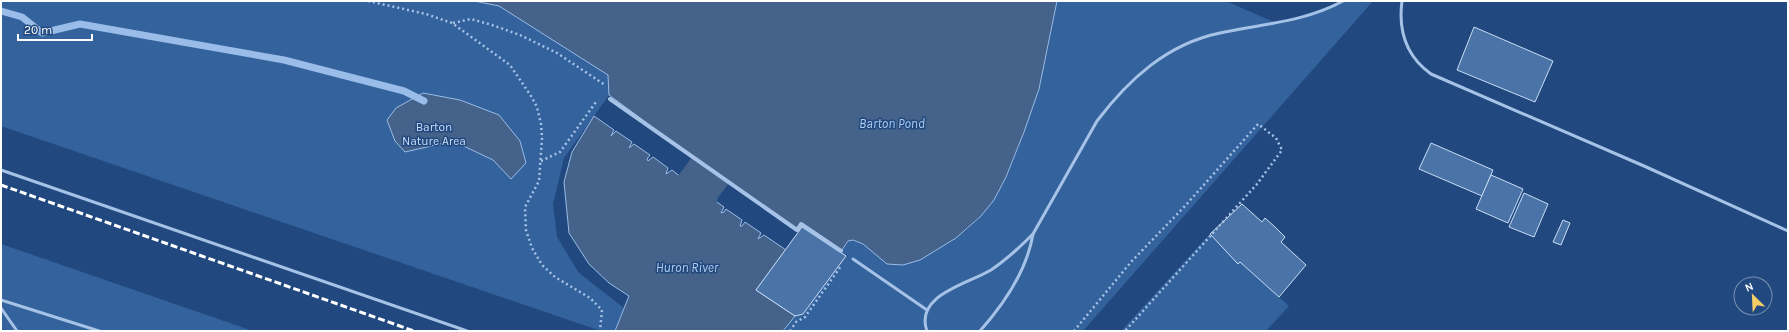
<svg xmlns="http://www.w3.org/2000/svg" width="1789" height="332" viewBox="0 0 1789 332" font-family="Karla,sans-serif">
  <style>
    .green { fill: #34629d }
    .water { fill: #44628a; stroke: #99bde8 }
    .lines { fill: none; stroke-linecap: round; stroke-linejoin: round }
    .stream { stroke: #99bde8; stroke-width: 7 }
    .river { stroke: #44628a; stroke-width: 45 }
    .building { fill: #4a73a8; stroke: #c9ddf6 }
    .path { stroke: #a6c3e7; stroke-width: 2.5; stroke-dasharray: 2 3; stroke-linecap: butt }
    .lane { stroke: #a6c3e7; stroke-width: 3 }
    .street { stroke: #a6c3e7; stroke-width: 4 }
    .rail { stroke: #fff; stroke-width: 3; stroke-dasharray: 7 3; stroke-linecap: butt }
    .labels { text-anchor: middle; stroke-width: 3; stroke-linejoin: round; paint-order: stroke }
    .park-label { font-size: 12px; fill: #c9ddf6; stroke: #21497f }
    .water-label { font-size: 13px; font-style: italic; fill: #b1cdef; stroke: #21497f }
  </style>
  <rect width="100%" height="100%" fill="#21497f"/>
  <!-- green -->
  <g class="green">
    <path d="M1 1H474L499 6 609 75V95L564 158 553 204 557 237 579 273 624 308 615 331H601L1 126Z"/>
    <path d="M1057 1H1226L1276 23 1297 18 1343 1H1373L1083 331H783L795 316 803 314 845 256 840 253 850 240 857 241 903 265C916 262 924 256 936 249 952 240 967 231 980 217 998 198 1007 175 1017 151 1036 102 1048 53 1057 1Z"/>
    <path d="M1210 234 1289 306 1266 331H1121Z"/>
    <path d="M1 244 253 331H1Z"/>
  </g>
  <!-- water -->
  <g class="water">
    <path d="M474 1H1057L1039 89 1024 132 1006 177 994 200 981 216 956 238 920 260 903 265 887 264 863 244 853 240 848 241 840 253C758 210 684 150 609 95L608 75 499 6Z"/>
    <path d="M423 93 460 100 499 115 520 141 526 163 511 179 493 160 453 141 405 152 395 141 387 120 396 108Z"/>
    <path d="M594 116 614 130 611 136 616 131 632 142 629 148 634 144 650 155 647 159 648 161 653 157 668 168 666 174 672 170 687 182 685 187 690 183 706 194 703 200 708 196 724 207 721 213 724 212 726 209 742 220 740 226H742L745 222 761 233 758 239 764 235 786 250 756 290 795 316 783 331H615L629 296 609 283 589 264 569 233 564 182 572 152Z"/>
  </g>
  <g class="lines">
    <!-- stream -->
    <path class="stream" d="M1 11 22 17 42 33 80 24 284 60 404 91 424 101"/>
    <!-- river -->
    <path class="river" d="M663 331 697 188 712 168 754 40 750 1"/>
  </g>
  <!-- building -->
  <g class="building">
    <path d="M1474 27 1553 61 1535 102 1457 70Z"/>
    <path d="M1431 143 1493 170 1482 196 1419 169Z"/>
    <path d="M1491 175 1523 189 1508 223 1476 209Z"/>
    <path d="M1524 193 1548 204 1534 237 1509 227Z"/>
    <path d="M1242 204 1262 222 1265 218 1275 227 1285 237 1281 242 1306 265 1279 297 1240 262 1238 264 1210 234Z"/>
    <path d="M1563 220 1570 223 1561 245 1553 242Z"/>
    <path d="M802 227 846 256 803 314 795 316 756 290Z"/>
  </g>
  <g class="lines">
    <!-- path -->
    <g class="path">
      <path d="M368 1 426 14 452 23 510 65 531 96 537 107 541 124 542 138 539 181 525 207 526 230 532 248 542 265 555 277 590 298 602 310 600 331"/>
      <path d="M453 23 471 19 492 25 520 35 557 53 605 85"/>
      <path d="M541 161 560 152 596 102"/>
      <path d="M790 331 796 322 805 317 841 266"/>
      <path d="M1074 331 1131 262 1185 206 1258 124 1276 138 1282 150 1257 184 1125 331"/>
    </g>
    <!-- lane -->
    <g class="lane">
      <path d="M1402 1C1398 31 1406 56 1431 74L1644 166 1788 231"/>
      <path d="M1 170 467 331"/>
      <path d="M853 259 927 310"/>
      <path d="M1 300 99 331"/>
      <path d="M1 308 17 331"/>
      <path d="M927 331C914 295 968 284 991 270 1006 260 1020 247 1033 234"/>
      <path d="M980 331C1004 304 1027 270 1033 234L1097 121C1129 79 1167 44 1220 33 1261 24 1305 22 1343 1"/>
    </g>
    <!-- street -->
    <path class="street" d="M610 99 797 230 801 224 841 251"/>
    <!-- rail -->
    <path class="rail" d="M1 185 414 331"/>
  </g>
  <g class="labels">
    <!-- park labels -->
    <g class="park-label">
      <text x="434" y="131">Barton<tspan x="434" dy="14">Nature Area</tspan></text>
    </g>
    <!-- water labels -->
    <g class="water-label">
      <text x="892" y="128">Barton Pond</text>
      <text x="687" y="272">Huron River</text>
    </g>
  </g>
  <!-- border -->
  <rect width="1789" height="332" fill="none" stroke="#ffffff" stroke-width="4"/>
  <!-- north arrow -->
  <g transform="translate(1753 296) rotate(336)"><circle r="19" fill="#21497f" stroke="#7a92b2"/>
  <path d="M0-3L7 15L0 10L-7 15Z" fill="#f4cd67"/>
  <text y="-6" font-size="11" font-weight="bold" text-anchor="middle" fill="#ffffff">N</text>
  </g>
  <!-- scale -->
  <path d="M18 34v6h74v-6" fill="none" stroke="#ffffff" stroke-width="2"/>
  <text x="24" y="34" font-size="12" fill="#ffffff" stroke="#21497f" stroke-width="3" paint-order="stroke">20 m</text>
</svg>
